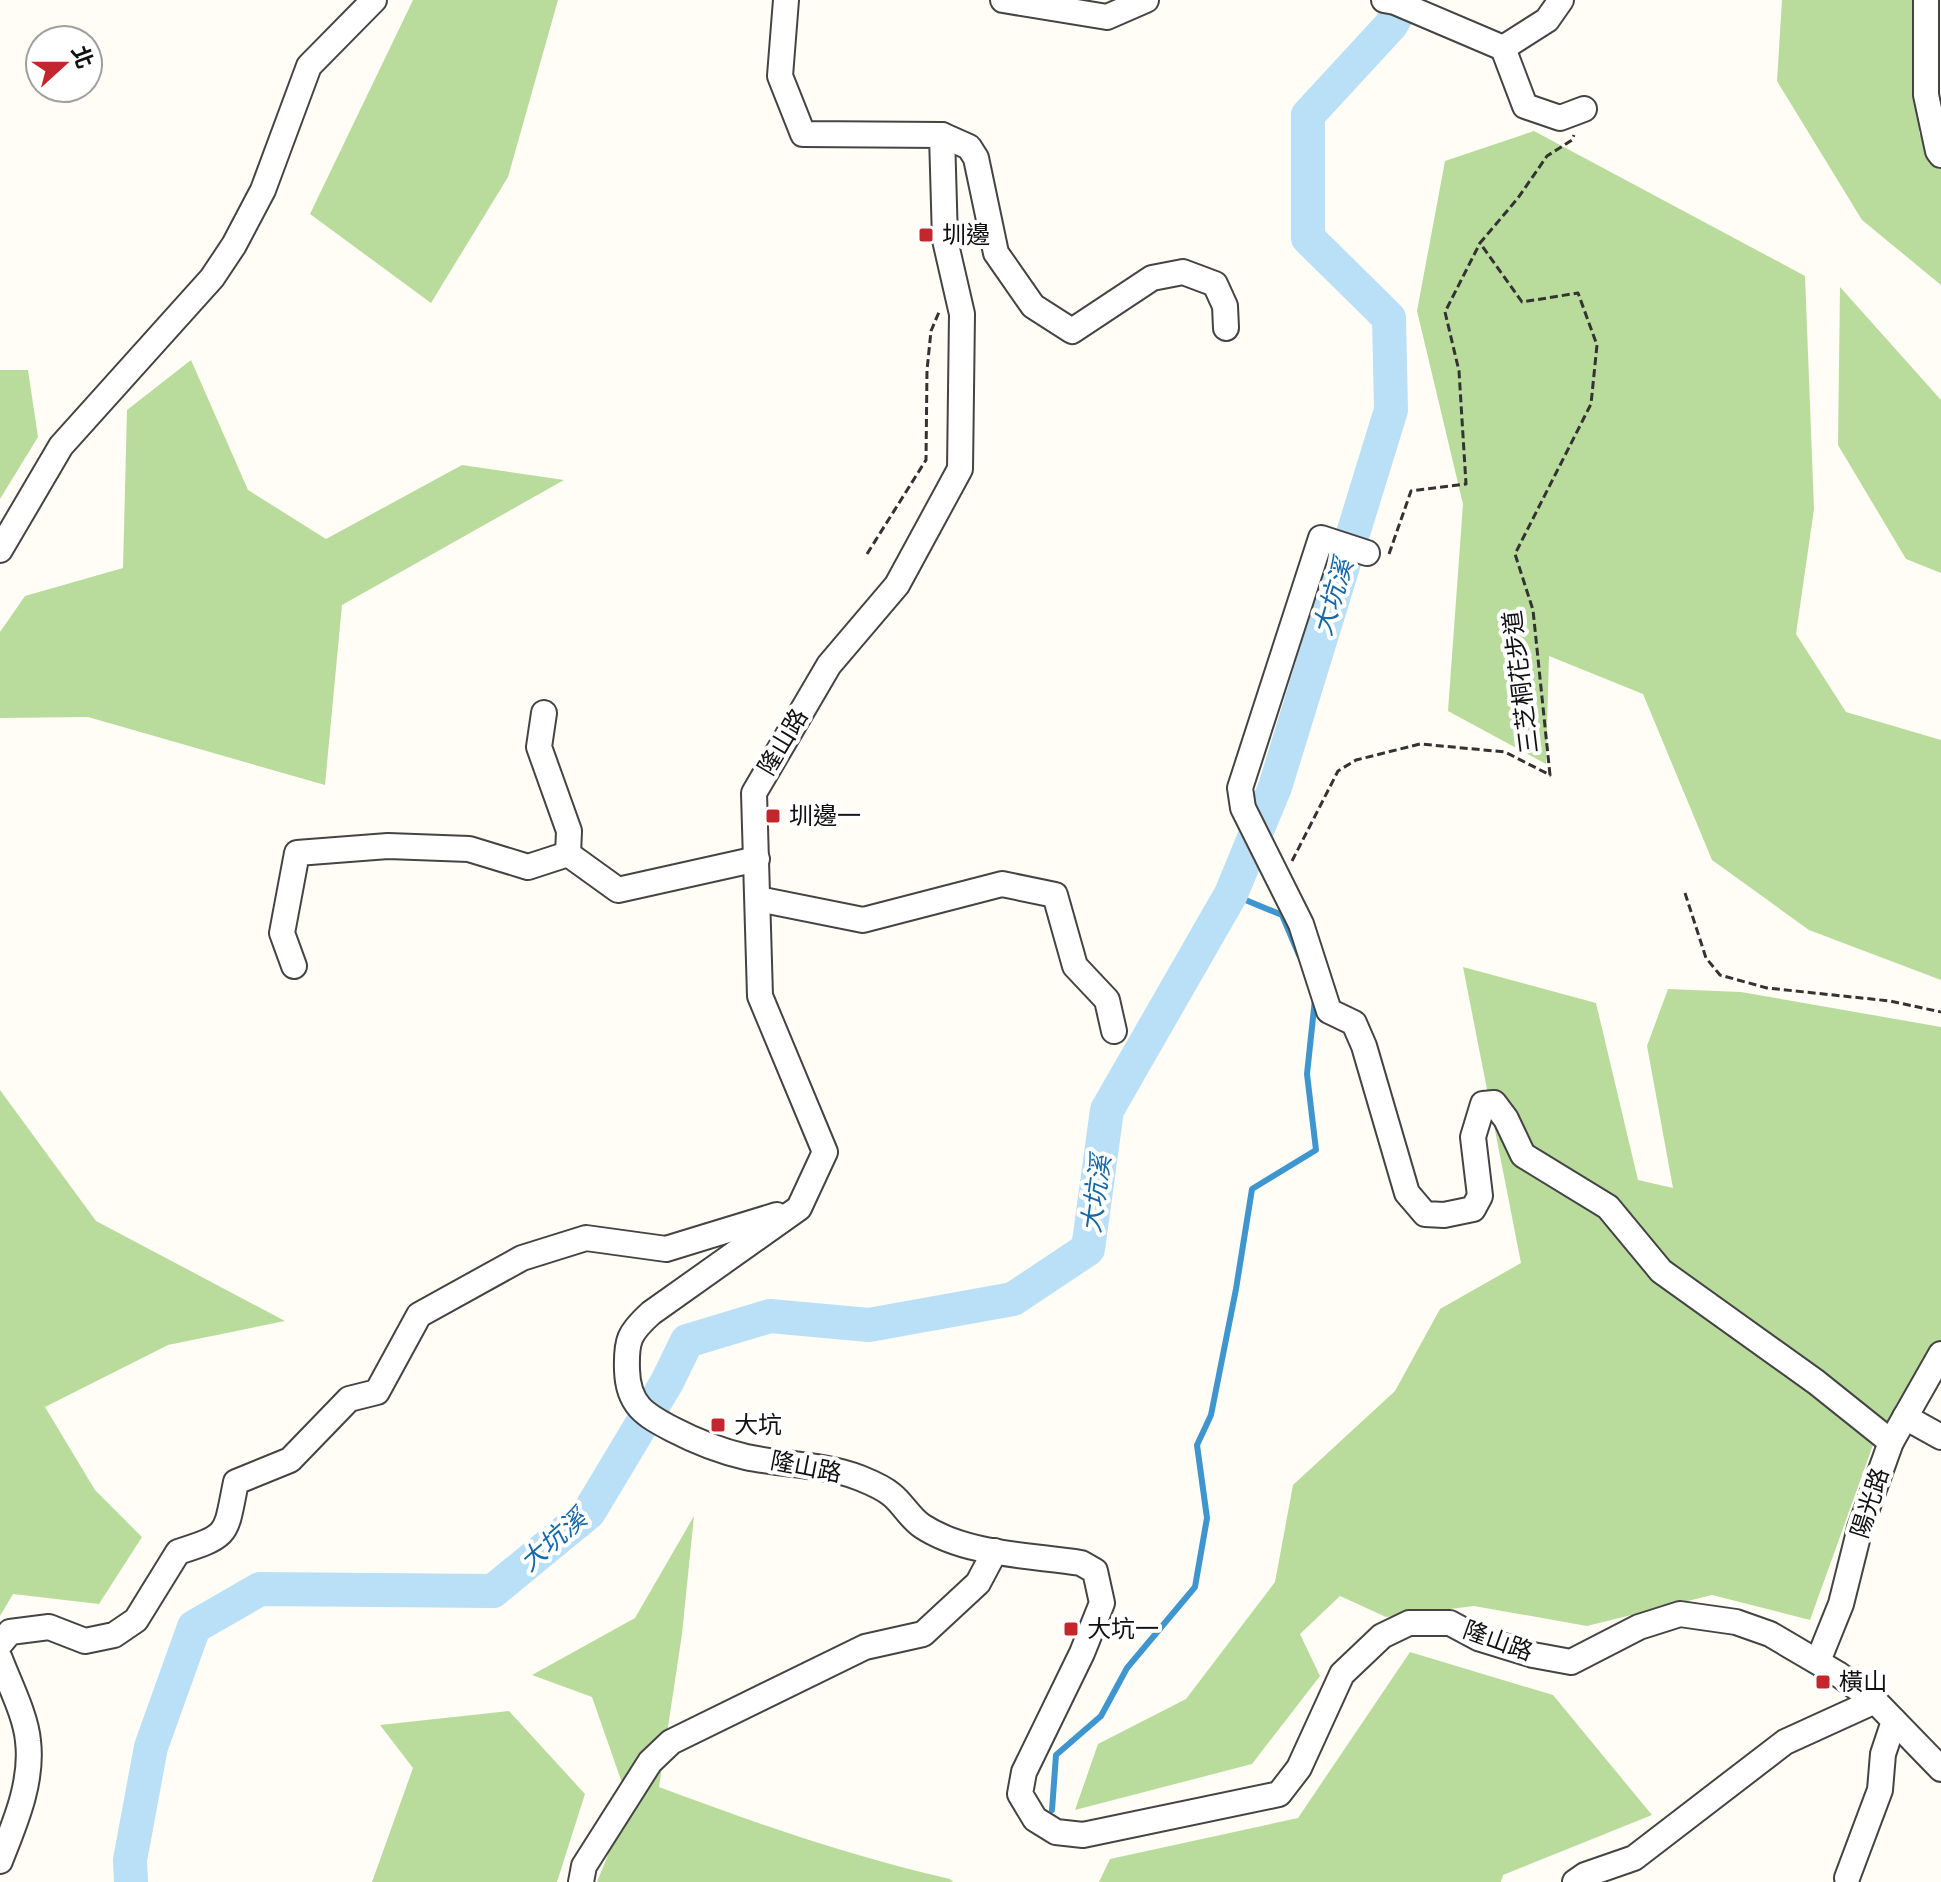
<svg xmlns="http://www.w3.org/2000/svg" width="1941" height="1882" viewBox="0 0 1941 1882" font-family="'Source Serif 4','Noto Sans TC',serif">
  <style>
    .forest { fill: #b9dc9c }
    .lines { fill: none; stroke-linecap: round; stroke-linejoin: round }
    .stream { stroke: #3f96cf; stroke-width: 6 }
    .river { stroke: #b9e0f7; stroke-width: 34 }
    .minor-casing { stroke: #444; stroke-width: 28 }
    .path { stroke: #333; stroke-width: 3; stroke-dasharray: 8 4; stroke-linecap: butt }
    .minor { stroke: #fff; stroke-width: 24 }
    .poi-dot { fill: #c4262e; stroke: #fff; stroke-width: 3 }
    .labels { text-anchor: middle; stroke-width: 8; stroke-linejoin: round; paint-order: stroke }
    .poi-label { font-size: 24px; fill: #111; stroke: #fff; text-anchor: start }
    .street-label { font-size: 24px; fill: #111; stroke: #fff }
    .water-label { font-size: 26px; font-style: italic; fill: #1768a6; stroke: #fff }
  </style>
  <rect width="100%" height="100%" fill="#fffdf5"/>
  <!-- forest -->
  <g class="forest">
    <path d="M413 0H558L508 177 431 303 310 214Z"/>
    <path d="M1782 0H1925L1919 133 1941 167V285L1862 220 1777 81Z"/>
    <path d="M1534 131 1805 276 1814 509 1796 634 1846 712 1941 740V980L1809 930 1712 860 1643 694 1549 656 1546 764 1448 711 1463 504 1417 311 1445 161Z"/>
    <path d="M1840 287 1941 400V573L1906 559 1838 445Z"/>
    <path d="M191 360 248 490 326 539 462 465 564 480 342 605 325 785 88 717 0 718V632L25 596 123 568 127 410Z"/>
    <path d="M0 370H28L38 437 0 499Z"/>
    <path d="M1463 967 1596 1003 1638 1180 1673 1188 1647 1046 1668 989 1741 992 1941 1027V1341L1873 1445 1810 1620 1712 1595 1587 1626 1474 1606 1386 1617 1340 1596 1300 1634 1320 1676 1252 1764 1075 1810 1098 1744 1186 1699 1275 1582 1293 1485 1395 1391 1440 1309 1521 1263Z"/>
    <path d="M0 1090 96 1221 285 1321 168 1345 45 1407 95 1490 142 1537 99 1604 13 1594 0 1616Z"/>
    <path d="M694 1516 682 1634 659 1787C755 1823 850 1856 950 1879L953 1882H597L629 1803 592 1697 532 1675 635 1618Z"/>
    <path d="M1410 1652 1553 1695 1652 1815 1503 1875 1501 1882H1099L1110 1859 1298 1818Z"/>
    <path d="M509 1711 585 1794 557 1882H372L413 1768 380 1725Z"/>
  </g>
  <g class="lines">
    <!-- stream -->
    <g class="stream">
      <path d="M1231 894 1282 915 1299 955"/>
      <path d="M1052 1810 1056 1755 1101 1716 1127 1668 1195 1587 1207 1518 1197 1445 1211 1415 1236 1289 1252 1189 1316 1150 1307 1074 1315 999"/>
    </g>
    <!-- river -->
    <path class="river" d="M131 1882 130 1860 151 1747 194 1627 260 1589 493 1591 589 1512 667 1382 687 1341 770 1316 869 1325 1013 1299 1088 1249 1107 1110 1231 894 1275 787 1391 410 1389 318 1308 238V115L1391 25 1406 0"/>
    <!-- minor casing -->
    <g class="minor-casing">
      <g id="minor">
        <path d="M786 0 780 76 803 134 942 135 945 240 962 314 960 469 897 585 829 665 754 793 760 996 825 1152 799 1208 651 1313C629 1333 626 1340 627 1370 628 1405 645 1415 672 1429 695 1441 720 1451 746 1457 783 1465 824 1464 860 1478 870 1482 884 1488 892 1495 903 1504 910 1518 922 1526 966 1555 1030 1555 1081 1563L1095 1571 1102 1603 1082 1653 1024 1772 1020 1794 1035 1819 1056 1832 1083 1835 1279 1794 1299 1768 1342 1674 1382 1636 1409 1623H1450L1478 1638 1533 1655 1571 1662 1639 1627 1680 1614 1736 1622 1770 1634 1838 1674 1875 1701 1941 1769"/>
        <path d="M1003 0 1107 17 1146 0"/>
        <path d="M1384 0 1395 2 1503 48 1547 20 1561 0"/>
        <path d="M1926 0V95L1938 151 1941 155"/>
        <path d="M1503 48 1525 106 1560 118 1584 109"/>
        <path d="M942 135 969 147 976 158 996 253 1033 306 1072 331 1152 278 1183 272 1215 284 1225 306 1226 328"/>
        <path d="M0 550 61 446 212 278 234 245 263 190 309 66 374 0"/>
        <path d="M1367 553 1321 538 1240 788 1243 808 1301 924 1329 1011 1354 1023 1364 1046 1407 1193 1425 1214 1444 1215 1473 1209 1480 1196 1473 1137 1483 1104 1494 1103 1506 1119 1523 1155 1608 1207 1661 1271 1816 1382 1891 1442"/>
        <path d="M544 713 539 747 569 831 568 854"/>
        <path d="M758 899 863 920 1002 884 1055 895 1075 966 1107 1000 1114 1031"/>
        <path d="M294 966 282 933 297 853 388 846 469 849 528 867 568 854 618 890 757 859"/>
        <path d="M1905 1417 1941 1437"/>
        <path d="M0 1644 10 1632 49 1627 85 1641 114 1635 136 1620 178 1552C231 1535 225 1535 236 1482L290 1460 349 1399 377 1392 419 1315 522 1258 586 1238 666 1249 777 1215"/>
        <path d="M0 1659C9 1683 26 1716 28 1741 33 1782 15 1823 0 1861"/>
        <path d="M1818 1661 1841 1604 1860 1528 1891 1442 1941 1354"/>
        <path d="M1847 1878 1880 1790 1883 1754 1894 1721"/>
        <path d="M581 1882 584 1866 650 1762 671 1742 865 1647 923 1634 978 1583 995 1551"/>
        <path d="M1575 1882 1585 1875 1634 1858 1785 1742 1875 1701"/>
      </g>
    </g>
    <!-- path -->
    <g class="path">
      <path d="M867 554 926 460 927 370 931 331 939 312"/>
      <path d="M1389 554 1411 491 1466 484 1459 371 1445 312 1480 243"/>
      <path d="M1292 861 1338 771 1356 760 1420 744 1505 752 1550 775 1533 610 1515 554 1591 404 1597 345 1578 293 1522 302 1480 243 1518 198 1547 156 1572 140 1574 135"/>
      <path d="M1685 893 1706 958 1720 975 1767 988 1890 1001 1941 1012"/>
    </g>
    <!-- minor -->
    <use href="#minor" class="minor"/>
  </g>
  <!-- markers -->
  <g class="poi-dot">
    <rect x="918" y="227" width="16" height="16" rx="4"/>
    <rect x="765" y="808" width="16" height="16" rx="4"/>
    <rect x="710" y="1417" width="16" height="16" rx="4"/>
    <rect x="1063" y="1621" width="16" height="16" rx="4"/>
    <rect x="1815" y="1674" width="16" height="16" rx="4"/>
  </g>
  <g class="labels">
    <!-- poi labels -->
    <g class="poi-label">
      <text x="942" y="243">圳邊</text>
      <text x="789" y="824">圳邊一</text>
      <text x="734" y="1433">大坑</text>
      <text x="1087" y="1637">大坑一</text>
      <text x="1839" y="1690">橫山</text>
    </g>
    <!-- street labels -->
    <g class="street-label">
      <text transform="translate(1521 682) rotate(-97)" y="8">三芝桐花步道</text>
      <text transform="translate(783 742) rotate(-59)" y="8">隆山路</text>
      <text transform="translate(806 1467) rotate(11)" y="8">隆山路</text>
      <text transform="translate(1870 1503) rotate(-72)" y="8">陽光路</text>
      <text transform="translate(1498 1641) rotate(20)" y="8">隆山路</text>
    </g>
    <!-- water labels -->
    <g class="water-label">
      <text transform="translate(1333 597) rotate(-73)" y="9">大坑溪</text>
      <text transform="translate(1096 1194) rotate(-82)" y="9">大坑溪</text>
      <text transform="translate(553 1540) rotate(-41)" y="9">大坑溪</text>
    </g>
  </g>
  <!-- north arrow -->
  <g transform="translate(64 64) rotate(69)"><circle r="38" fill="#ffffff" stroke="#a0a0a0" stroke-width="2"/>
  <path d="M0-6L14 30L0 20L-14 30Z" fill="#c4262e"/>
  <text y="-12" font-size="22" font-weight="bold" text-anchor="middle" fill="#111111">北</text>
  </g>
</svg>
